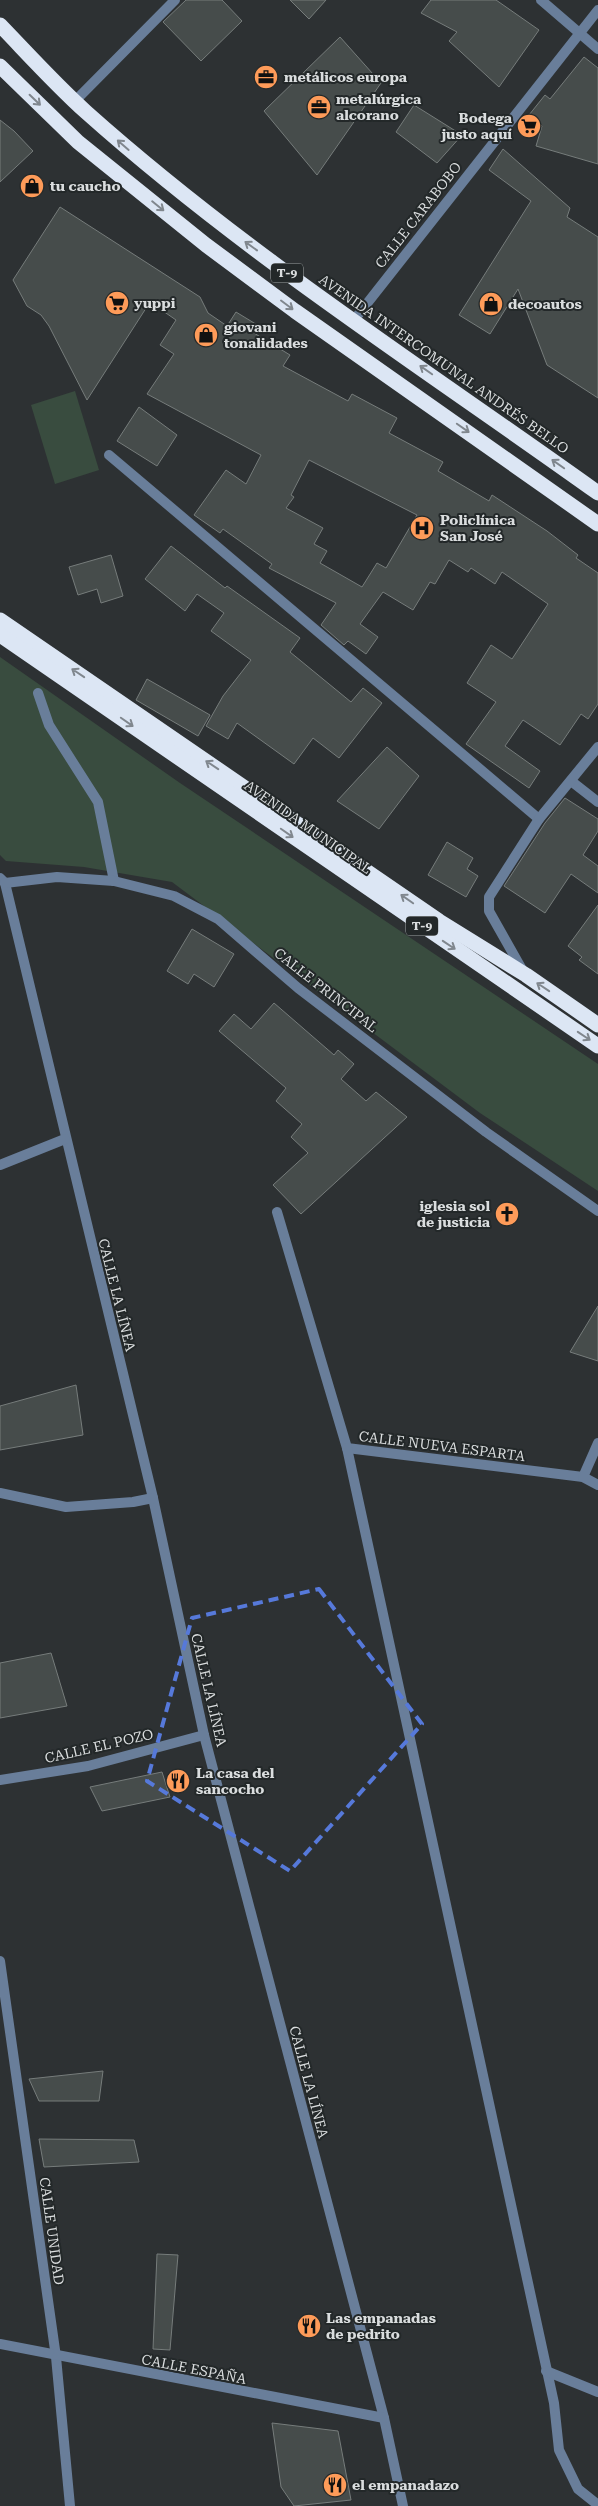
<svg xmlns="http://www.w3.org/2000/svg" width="598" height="2506" viewBox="0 0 598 2506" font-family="'Roboto Serif',serif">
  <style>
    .green { fill: #394c3f }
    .building { fill: #464c4b; stroke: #767c7b; fill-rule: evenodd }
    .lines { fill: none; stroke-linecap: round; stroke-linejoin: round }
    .lane { stroke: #697e9a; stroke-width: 10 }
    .street { stroke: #697e9a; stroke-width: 10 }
    .highway { stroke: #dce6f4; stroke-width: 15 }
    .oneway { stroke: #80878e }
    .marked { fill: none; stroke: #5679da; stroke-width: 4; stroke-dasharray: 10 6; stroke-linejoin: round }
    .labels { text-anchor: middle; stroke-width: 4; stroke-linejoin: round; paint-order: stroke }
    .shield { fill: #232829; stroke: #a3a7a8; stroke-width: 1 }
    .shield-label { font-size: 12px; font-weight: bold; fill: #daddde }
    .poi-label { font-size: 14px; font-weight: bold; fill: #daddde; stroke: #232829; text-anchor: start }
    .street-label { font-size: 14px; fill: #daddde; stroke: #232829 }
  </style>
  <rect width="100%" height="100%" fill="#2d3133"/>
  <!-- green -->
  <g class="green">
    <path d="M75 391 99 470 55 484 31 405Z"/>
    <path d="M0 657 180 783 598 1064V1191L480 1113 172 882 84 867 6 861 0 855Z"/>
  </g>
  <!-- building -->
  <g class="building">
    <path d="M186 0H222L242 21 201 61 163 22Z"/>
    <path d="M290 0H326L309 19Z"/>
    <path d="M431 0H496L539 30 499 87 449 41 457 32 421 13Z"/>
    <path d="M340 37 381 83 317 175 264 111Z"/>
    <path d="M584 57 598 68V164L536 146 542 126 529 115 545 95 550 99Z"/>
    <path d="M414 105 462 135 437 163 396 132Z"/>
    <path d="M0 120 14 131 33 151 0 182Z"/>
    <path d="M503 149 570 208 567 217 598 237V398L547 365 518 289 490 334 459 315 531 201 489 170Z"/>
    <path d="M60 207 200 297 208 313 227 326 236 312 259 326 254 333 290 355 283 366 348 401 352 394 397 418 389 433 443 462 438 471 489 501 492 495 547 531 578 555 576 558 598 573V704L588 719 581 714 560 745 523 720 505 746 540 771 529 788 466 744 496 702 467 683 491 645 512 659 548 604 502 572 495 584 471 568 468 572 449 560 435 584 430 582 413 610 383 592 360 624 378 637 366 654 348 641 344 645 321 625 336 603 269 568 272 564 223 529 220 533 194 515 226 470 246 484 261 455 147 394 174 354 160 345 176 320 150 302 87 400 49 326 41 315 27 306 13 280ZM309 460 417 515 386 568 377 563 362 587 320 563 327 551 314 544 323 528 286 508 294 497 291 495Z"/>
    <path d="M139 407 177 435 157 466 117 441Z"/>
    <path d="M171 546 225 588 227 586 300 638 290 652 351 702 363 688 382 703 339 758 313 738 294 764 237 723 228 739 206 726 223 696 251 660 211 631 224 613 197 594 185 611 145 579Z"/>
    <path d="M111 555 123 596 101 603 97 589 78 595 69 567Z"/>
    <path d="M147 679 210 715 198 736 136 700Z"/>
    <path d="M387 747 419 776 379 829 337 801Z"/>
    <path d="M565 798 598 819V831L583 855 598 866V893L571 874 545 913 504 886 545 823Z"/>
    <path d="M447 842 473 858 467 869 478 876 466 897 428 875Z"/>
    <path d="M598 905V974L579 960 582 957 568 946Z"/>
    <path d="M192 929 234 954 214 987 194 974 188 984 167 971Z"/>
    <path d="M274 1003 334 1055 338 1050 354 1064 341 1079 366 1101 376 1092 407 1117 301 1214 273 1185 308 1153 291 1137 302 1124 276 1101 286 1088 219 1031 234 1014 251 1029Z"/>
    <path d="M598 1306V1361L570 1352Z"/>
    <path d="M76 1385 83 1435 0 1450V1406Z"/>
    <path d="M51 1653 67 1706 0 1718V1663Z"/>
    <path d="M162 1772 170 1797 102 1811 90 1787Z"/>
    <path d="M103 2071 99 2101H39L29 2079Z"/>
    <path d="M39 2139 134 2140 139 2162 44 2167Z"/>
    <path d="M157 2254 178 2255 170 2350 153 2349Z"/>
    <path d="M272 2423 338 2431 351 2500 294 2506 281 2487Z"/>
  </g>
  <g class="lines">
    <!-- lane -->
    <path class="lane" d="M38 693 49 725 98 802 114 881"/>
    <!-- street -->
    <g class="street">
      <path d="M541 0 598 49"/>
      <path d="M75 101 175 0"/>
      <path d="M354 320 598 10"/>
      <path d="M109 455 539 819"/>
      <path d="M571 781 598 802"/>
      <path d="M0 878 5 883 153 1498 204 1735 384 2418 403 2506"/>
      <path d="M5 883 57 877 114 881 174 896 218 919 298 988 486 1132 598 1211"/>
      <path d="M524 973 489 911V897L539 819 598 747"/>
      <path d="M0 1165 65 1139"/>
      <path d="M277 1212 347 1448 583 1477 598 1485"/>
      <path d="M347 1448 554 2403 559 2450 578 2489 598 2505"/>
      <path d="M583 1477 598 1443"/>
      <path d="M0 1493 66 1507 133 1502 153 1498"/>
      <path d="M0 1780 88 1766 204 1735"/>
      <path d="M0 1961 56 2357 70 2506"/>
      <path d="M0 2344 384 2418"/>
      <path d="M546 2371 598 2392"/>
    </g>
    <!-- highway -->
    <g class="highway">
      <path d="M0 25C28 54 56 85 86 112 245 254 425 369 598 493"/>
      <path d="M0 66 78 142 206 245 295 311 598 524"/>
      <path d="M0 620 439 921 526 975 598 1025"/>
      <path d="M0 635 598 1046"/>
    </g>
  </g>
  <!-- one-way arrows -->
  <defs><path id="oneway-shaft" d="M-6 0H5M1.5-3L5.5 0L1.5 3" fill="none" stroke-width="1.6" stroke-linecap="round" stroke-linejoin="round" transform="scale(1.25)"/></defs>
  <g class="oneway">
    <use href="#oneway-shaft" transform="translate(35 100) rotate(44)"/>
    <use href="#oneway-shaft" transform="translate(123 145) rotate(-139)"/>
    <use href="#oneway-shaft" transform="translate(158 206) rotate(39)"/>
    <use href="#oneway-shaft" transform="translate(251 246) rotate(-144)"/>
    <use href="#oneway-shaft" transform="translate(287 305) rotate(37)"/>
    <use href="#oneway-shaft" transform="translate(426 370) rotate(-145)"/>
    <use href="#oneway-shaft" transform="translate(463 428) rotate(35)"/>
    <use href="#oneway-shaft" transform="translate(558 464) rotate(-145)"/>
    <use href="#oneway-shaft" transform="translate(78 673) rotate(-146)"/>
    <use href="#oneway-shaft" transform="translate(127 722) rotate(35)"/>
    <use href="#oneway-shaft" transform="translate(212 765) rotate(-146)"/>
    <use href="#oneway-shaft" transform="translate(287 833) rotate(35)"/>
    <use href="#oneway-shaft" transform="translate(407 899) rotate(-145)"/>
    <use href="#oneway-shaft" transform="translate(449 945) rotate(34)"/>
    <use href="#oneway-shaft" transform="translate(543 987) rotate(-146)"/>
    <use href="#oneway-shaft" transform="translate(584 1036) rotate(34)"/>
  </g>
  <!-- marked area -->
  <path class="marked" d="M319 1589 422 1724 290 1871 147 1781 192 1618Z"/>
  <!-- icons -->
  <defs>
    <g id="office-disc" transform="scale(1.25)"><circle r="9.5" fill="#fe9b59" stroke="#232829"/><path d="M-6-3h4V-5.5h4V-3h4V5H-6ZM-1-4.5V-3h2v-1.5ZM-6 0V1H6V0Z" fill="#111"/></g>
    <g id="supermarket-disc" transform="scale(1.25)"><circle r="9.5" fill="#fe9b59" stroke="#232829"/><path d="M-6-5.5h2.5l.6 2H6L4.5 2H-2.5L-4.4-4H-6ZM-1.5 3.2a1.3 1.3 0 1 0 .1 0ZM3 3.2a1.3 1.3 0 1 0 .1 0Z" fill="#111"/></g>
    <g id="shop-disc" transform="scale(1.25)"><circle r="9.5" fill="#fe9b59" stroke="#232829"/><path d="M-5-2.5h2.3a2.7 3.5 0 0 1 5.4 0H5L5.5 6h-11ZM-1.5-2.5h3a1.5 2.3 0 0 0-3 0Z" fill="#111"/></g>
    <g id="hospital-disc" transform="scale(1.25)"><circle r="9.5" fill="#fe9b59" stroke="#232829"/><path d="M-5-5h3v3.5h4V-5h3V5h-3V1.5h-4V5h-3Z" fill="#111"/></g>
    <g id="church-disc" transform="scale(1.25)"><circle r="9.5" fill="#fe9b59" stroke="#232829"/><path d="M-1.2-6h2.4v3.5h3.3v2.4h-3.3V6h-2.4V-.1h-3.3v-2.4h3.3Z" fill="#111"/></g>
    <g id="restaurant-disc" transform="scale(1.25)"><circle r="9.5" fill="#fe9b59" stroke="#232829"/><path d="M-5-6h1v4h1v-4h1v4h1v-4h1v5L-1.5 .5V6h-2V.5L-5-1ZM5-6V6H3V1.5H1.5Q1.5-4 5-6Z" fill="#111"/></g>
  </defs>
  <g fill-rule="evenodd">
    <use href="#office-disc" x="266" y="77"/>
    <use href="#office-disc" x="319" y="107"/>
    <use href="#supermarket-disc" x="529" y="126"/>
    <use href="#shop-disc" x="32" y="186"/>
    <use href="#supermarket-disc" x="117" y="303"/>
    <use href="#shop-disc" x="491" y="304"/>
    <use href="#shop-disc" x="206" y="335"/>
    <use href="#hospital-disc" x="422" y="528"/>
    <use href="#church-disc" x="507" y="1214"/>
    <use href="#restaurant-disc" x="178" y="1781"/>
    <use href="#restaurant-disc" x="309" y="2326"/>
    <use href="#restaurant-disc" x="335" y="2485"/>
  </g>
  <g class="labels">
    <!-- shield labels -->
    <g class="shield">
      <rect x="271" y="263.5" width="32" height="19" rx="4"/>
      <rect x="406" y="916.5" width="32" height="19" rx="4"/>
    </g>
    <g class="shield-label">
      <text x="287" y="277">T-9</text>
      <text x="422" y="930">T-9</text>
    </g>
    <!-- poi labels -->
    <g class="poi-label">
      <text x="284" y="82">metálicos europa</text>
      <text x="336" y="104">metalúrgica<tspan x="336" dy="16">alcorano</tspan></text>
      <text x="512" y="123" text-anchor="end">Bodega<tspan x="512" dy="16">justo aquí</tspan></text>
      <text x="50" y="191">tu caucho</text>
      <text x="134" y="308">yuppi</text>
      <text x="508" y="309">decoautos</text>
      <text x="224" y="332">giovani<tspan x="224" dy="16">tonalidades</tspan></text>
      <text x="440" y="525">Policlínica<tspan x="440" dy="16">San José</tspan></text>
      <text x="490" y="1211" text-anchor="end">iglesia sol<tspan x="490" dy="16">de justicia</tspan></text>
      <text x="196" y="1778">La casa del<tspan x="196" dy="16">sancocho</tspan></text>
      <text x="326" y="2323">Las empanadas<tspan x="326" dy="16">de pedrito</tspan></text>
      <text x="352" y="2490">el empanadazo</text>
    </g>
    <!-- street labels -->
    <g class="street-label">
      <text transform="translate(418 215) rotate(-52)" y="5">CALLE CARABOBO</text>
      <text transform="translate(444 364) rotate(35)" y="5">AVENIDA INTERCOMUNAL ANDRÉS BELLO</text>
      <text transform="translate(308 827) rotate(35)" y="5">AVENIDA MUNICIPAL</text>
      <text transform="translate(326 990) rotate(38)" y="5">CALLE PRINCIPAL</text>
      <text transform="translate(117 1295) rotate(76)" y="5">CALLE LA LÍNEA</text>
      <text transform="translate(442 1446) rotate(7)" y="5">CALLE NUEVA ESPARTA</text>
      <text transform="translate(209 1690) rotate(77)" y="5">CALLE LA LÍNEA</text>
      <text transform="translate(99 1746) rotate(-13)" y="5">CALLE EL POZO</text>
      <text transform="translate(309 2082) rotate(75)" y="5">CALLE LA LÍNEA</text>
      <text transform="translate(52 2231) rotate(82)" y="5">CALLE UNIDAD</text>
      <text transform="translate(194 2369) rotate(11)" y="5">CALLE ESPAÑA</text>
    </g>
  </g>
</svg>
